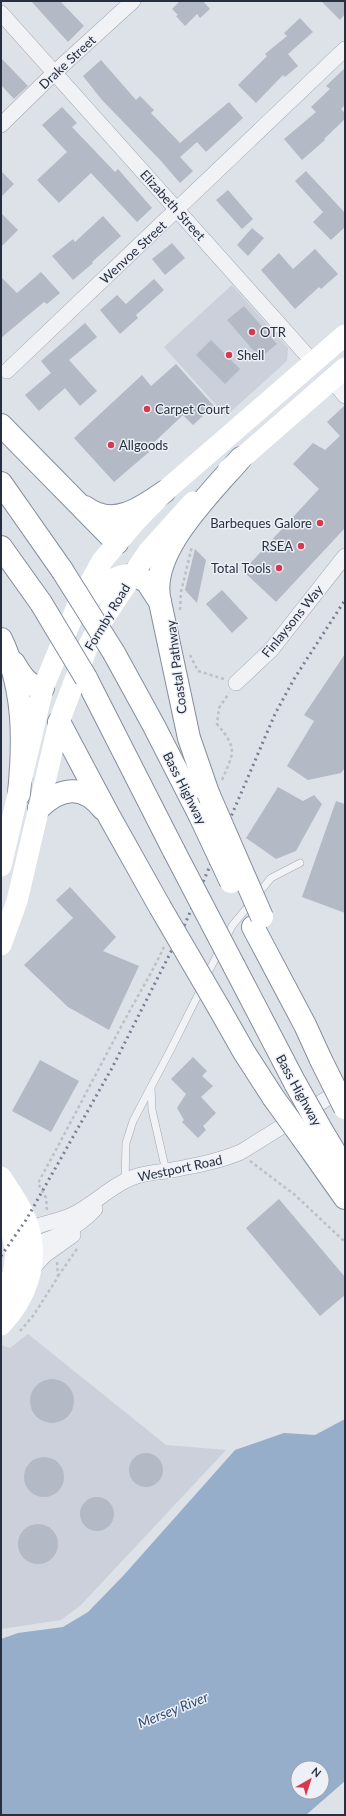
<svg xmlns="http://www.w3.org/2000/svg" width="346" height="1816" viewBox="0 0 346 1816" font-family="Lato,sans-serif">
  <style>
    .built { fill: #cbd0da }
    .water { fill: #96aeca; fill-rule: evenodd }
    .building { fill: #b4bac5 }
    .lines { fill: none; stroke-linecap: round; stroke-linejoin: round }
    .lane-casing { stroke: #a2a8b2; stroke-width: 8 }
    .street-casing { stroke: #a2a8b2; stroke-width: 16 }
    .highway-casing { stroke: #848e9f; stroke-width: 24 }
    .path { stroke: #bbbfc6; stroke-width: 2.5; stroke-dasharray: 3 3; stroke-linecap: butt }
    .lane { stroke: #f0f2f6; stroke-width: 7 }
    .street { stroke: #f0f2f6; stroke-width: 15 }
    .secondary { stroke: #fff; stroke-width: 21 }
    .highway { stroke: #fff; stroke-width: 22 }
    .rail { stroke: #768092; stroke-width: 3; stroke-dasharray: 2 4; stroke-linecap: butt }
    .highway-bridge-casing { stroke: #848e9f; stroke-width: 24; stroke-linecap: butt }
    .highway-bridge { stroke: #fff; stroke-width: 22 }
    .poi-dot { fill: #d53a4e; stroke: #edf0f6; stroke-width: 1.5 }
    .labels { text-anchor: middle; stroke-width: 3; stroke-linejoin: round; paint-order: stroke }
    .street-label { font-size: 13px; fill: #262f3f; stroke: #edf0f6 }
    .poi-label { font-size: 13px; fill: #262f3f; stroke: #edf0f6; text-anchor: start }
    .water-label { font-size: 14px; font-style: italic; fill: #2e4c75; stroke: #edf0f6 }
  </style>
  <rect width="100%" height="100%" fill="#dde1e8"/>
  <!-- built -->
  <g class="built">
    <path d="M232 285 288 348 287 361 226 416 164 347Z"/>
    <path d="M28 1334 166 1445 226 1450 80 1606 61 1620 1 1629V1345L10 1348Z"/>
  </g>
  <!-- water -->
  <path class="water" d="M345 1419V1781L306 1815H1V1639L18 1633 63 1627 88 1612 123 1576 235 1450 284 1433 315 1435ZM298 1768H322V1792H298Z"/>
  <!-- building -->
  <g class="building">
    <path d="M31 1H60L84 26 68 42Z"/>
    <path d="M180 1H203L210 9 200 18 197 14 185 26 176 16 178 15 172 9Z"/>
    <path d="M321 1H345V14L340 20Z"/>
    <path d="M300 18 313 32 288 54 298 66 285 77 283 75 256 103 238 85 267 56 265 54 287 36 284 33Z"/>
    <path d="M1 58 28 86 14 99 1 85Z"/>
    <path d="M101 60 136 100 140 96 154 110 151 113 180 143 229 102 243 118 206 152 197 142 180 157 193 171 180 183 161 161 102 100 83 76Z"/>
    <path d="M345 68V105L341 109 345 113V119L324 139 325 140 302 160 284 139 316 112 311 107 330 89 326 86Z"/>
    <path d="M62 107 77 123 72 127 115 172 118 169 152 208 137 222 91 173 59 203 37 180 67 152 42 125Z"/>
    <path d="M1 171 14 184 1 197Z"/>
    <path d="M306 171 345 213V227L331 240 313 222 323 212 295 181Z"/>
    <path d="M228 190 253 219 242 229 216 200Z"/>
    <path d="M1 213 18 230 1 247Z"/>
    <path d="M103 216 121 236 92 262 93 263 73 280 52 256 73 239 75 242Z"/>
    <path d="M252 228 264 238 248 256 237 245Z"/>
    <path d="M172 243 185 258 165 275 152 259Z"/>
    <path d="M315 249 338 274 321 289 319 287 295 309 261 270 279 253 293 269Z"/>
    <path d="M41 272 60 293 47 304 44 302 1 338V277L17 293Z"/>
    <path d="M154 279 164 290 136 315 138 318 120 334 100 310 117 295 126 304Z"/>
    <path d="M244 306 277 344 260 358 227 320Z"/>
    <path d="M85 323 97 337 69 360 97 391 80 406 65 388 39 411 25 395 51 373 41 361Z"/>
    <path d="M211 340 240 369 225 384 196 355Z"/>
    <path d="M176 364 214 406 193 425 183 415 147 449 149 452 114 482 74 438 142 375 151 386Z"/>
    <path d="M345 405V528L276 602 243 571 319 489 293 464 313 443 325 450 340 436 327 422Z"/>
    <path d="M195 549 206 560 197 603 185 590Z"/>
    <path d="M222 590 248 618 232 633 206 604Z"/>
    <path d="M345 654V768L341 773 308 780 287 766 314 721 304 715Z"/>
    <path d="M278 787 303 801 314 795 322 804 296 851 276 859 246 838Z"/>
    <path d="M336 801 345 804V913L302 897Z"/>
    <path d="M70 887 116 937 103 951 139 966 109 1030 68 1007 24 965 73 918 56 900Z"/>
    <path d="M193 1057 207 1071 202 1076 213 1086 201 1097 216 1113 203 1126 206 1130 198 1138 182 1122 184 1120 177 1108 186 1094 171 1079Z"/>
    <path d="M40 1060 79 1081 51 1132 12 1111Z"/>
    <path d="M279 1199 345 1277V1295L320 1316 246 1228Z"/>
    <circle cx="52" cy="1401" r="22"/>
    <circle cx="146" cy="1470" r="17"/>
    <circle cx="44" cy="1477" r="20"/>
    <circle cx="97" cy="1514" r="17"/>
    <circle cx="38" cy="1544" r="20"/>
  </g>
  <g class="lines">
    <!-- lane casing -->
    <g class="lane-casing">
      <g id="lane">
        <path d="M225 940 232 926 271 878 300 863"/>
        <path d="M206 977 220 949"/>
        <path d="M151 1088 152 1110 166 1171"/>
        <path d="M125 1181 126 1143 133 1121 172 1047 202 987"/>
      </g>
    </g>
    <!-- street casing -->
    <g class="street-casing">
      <g id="street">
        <path d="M1 13 313 362"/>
        <path d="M1 125 54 73 133 1"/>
        <path d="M7 371 345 49"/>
        <path d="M331 379 345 396"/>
        <path d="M236 683 271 650 345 556"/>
        <path d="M21 1235C36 1223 55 1223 72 1215 94 1205 111 1185 134 1177 145 1173 156 1172 167 1171 193 1166 217 1162 241 1152L344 1088"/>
        <path d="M23 1245C48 1243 78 1228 95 1209"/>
        <path d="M31 1270 45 1255 73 1235"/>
      </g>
    </g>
    <!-- highway casing -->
    <g class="highway-casing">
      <g id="highway">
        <path d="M1 425 117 543"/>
        <path d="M1 483 62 570"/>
        <path d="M85 507C112 528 140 509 164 492"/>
        <path d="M1 547 41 603"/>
        <path d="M133 574 147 582 160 602 189 738 208 793"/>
        <path d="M160 602C147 553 211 493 241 458"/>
        <path d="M1 639C25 689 24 741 19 794"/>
        <path d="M114 653 154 726 199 814"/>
        <path d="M14 663C22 676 27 686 43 688"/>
        <path d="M86 678 174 851"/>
        <path d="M59 722 109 816 160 907"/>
        <path d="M39 808C61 787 83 784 103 809"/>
        <path d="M253 927 305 1025 321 1060"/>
        <path d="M234 966 295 1083"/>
        <path d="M219 1008 244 1052 273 1097"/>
        <path d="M322 1131 345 1169"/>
        <path d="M304 1140 345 1198"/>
      </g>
    </g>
    <!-- path -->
    <g class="path">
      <path d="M180 610 181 592 192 546"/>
      <path d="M190 655 198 671 224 679"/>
      <path d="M222 780C234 752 238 749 217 724L219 708 229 693"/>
      <path d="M250 1161 295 1195 345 1242"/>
      <path d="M47 1210 46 1198 38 1183C66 1132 93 1079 121 1027 135 1000 151 975 164 947"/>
      <path d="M58 1276 77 1249"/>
      <path d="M20 1331 33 1316 58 1277 57 1262"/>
    </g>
    <!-- lane -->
    <use href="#lane" class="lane"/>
    <!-- street -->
    <use href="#street" class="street"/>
    <!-- secondary -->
    <g class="secondary">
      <path d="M228 470 345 368"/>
      <path d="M88 602C101 586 111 575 133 574"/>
      <path d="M1 866 43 688 78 604 102 561 135 522 164 492 345 335"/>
      <path d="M1 945 17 901 59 722 87 648 102 621 148 552 193 502"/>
      <path d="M1 1177C11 1193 24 1210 29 1229 39 1264 26 1299 1 1325"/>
      <path d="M1 1209C19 1241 21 1268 1 1300"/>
    </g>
    <!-- highway -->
    <use href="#highway" class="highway"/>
    <!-- rail -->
    <path class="rail" d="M1 1256 26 1220 112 1068 185 924 275 714 294 679 345 600"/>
    <!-- highway-bridge casing -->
    <g class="highway-bridge-casing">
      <g id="highway-bridge">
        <path d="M62 570 114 653"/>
        <path d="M41 603 86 678"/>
        <path d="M208 793 262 917"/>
        <path d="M199 814 231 882"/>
        <path d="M174 851 234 966"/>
        <path d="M160 907 219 1008"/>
        <path d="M321 1060 345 1108"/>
        <path d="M295 1083 322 1131"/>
        <path d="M273 1097 304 1140"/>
      </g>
    </g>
    <!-- highway-bridge -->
    <use href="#highway-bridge" class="highway-bridge"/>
  </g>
  <!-- markers -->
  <g class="poi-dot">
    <circle cx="252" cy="332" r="4"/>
    <circle cx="229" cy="355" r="4"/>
    <circle cx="147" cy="409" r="4"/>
    <circle cx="111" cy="445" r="4"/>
    <circle cx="320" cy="523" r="4"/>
    <circle cx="301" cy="546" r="4"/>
    <circle cx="279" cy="568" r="4"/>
  </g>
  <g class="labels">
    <!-- street labels -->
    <g class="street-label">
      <text transform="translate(67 62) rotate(-43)" y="5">Drake Street</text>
      <text transform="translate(173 205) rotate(48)" y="5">Elizabeth Street</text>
      <text transform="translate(133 252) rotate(-43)" y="5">Wenvoe Street</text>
      <text transform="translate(107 617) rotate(-59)" y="5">Formby Road</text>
      <text transform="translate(292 621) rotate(-51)" y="5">Finlaysons Way</text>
      <text transform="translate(176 667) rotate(-97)" y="5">Coastal Pathway</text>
      <text transform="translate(185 788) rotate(63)" y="5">Bass Highway</text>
      <text transform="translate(299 1090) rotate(61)" y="5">Bass Highway</text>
      <text transform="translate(180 1168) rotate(-12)" y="5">Westport Road</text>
    </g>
    <!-- poi labels -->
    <g class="poi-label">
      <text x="260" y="337">OTR</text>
      <text x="237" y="360">Shell</text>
      <text x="155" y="414">Carpet Court</text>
      <text x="119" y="450">Allgoods</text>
      <text x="312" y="528" text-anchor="end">Barbeques Galore</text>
      <text x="293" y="551" text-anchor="end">RSEA</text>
      <text x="271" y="573" text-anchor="end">Total Tools</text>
    </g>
    <!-- water labels -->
    <g class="water-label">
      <text transform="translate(173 1710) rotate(-22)" y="5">Mersey River</text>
    </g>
  </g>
  <!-- border -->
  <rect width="346" height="1816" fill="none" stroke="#262f3f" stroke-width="4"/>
  <!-- north arrow -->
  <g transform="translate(310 1780) rotate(39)"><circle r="19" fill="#edf0f6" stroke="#9da3ad"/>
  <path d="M0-3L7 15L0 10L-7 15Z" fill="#d53a4e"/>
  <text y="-6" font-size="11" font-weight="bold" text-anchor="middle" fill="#262f3f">N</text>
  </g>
</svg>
